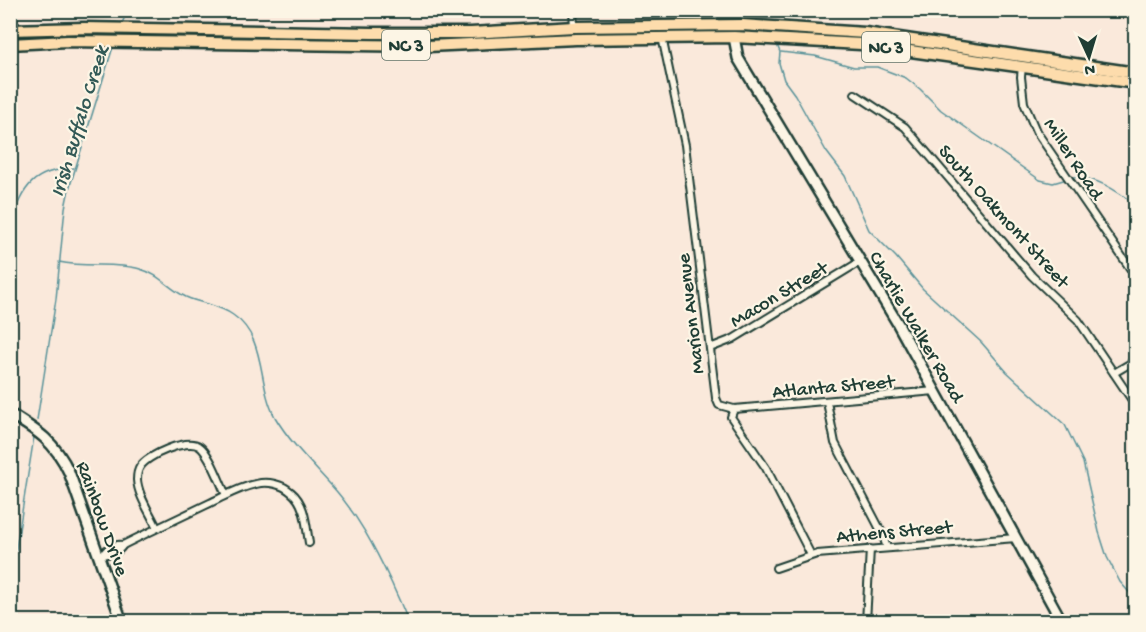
<svg xmlns="http://www.w3.org/2000/svg" width="1146" height="632" viewBox="0 0 1146 632" font-family="'Gochi Hand',sans-serif">
  <style>
    .lines { fill: none; stroke-linecap: round; stroke-linejoin: round }
    .stream { stroke: #589299; stroke-width: 1.5 }
    .street-casing { stroke: #1f3d34; stroke-width: 10 }
    .secondary-casing { stroke: #1f3d34; stroke-width: 14 }
    .primary-casing { stroke: #1f3d34; stroke-width: 15 }
    .street { stroke: #fcf5e5; stroke-width: 6 }
    .secondary { stroke: #fcf5e5; stroke-width: 9 }
    .primary { stroke: #fddcac; stroke-width: 10 }
    .labels { text-anchor: middle; stroke-width: 4.5; stroke-linejoin: round; paint-order: stroke }
    .shield { fill: #fcf5e5; stroke: #617469; stroke-width: 1.5 }
    .shield-label { font-size: 18px; font-weight: bold; fill: #1f3d34 }
    .street-label { font-size: 20px; fill: #1f3d34; stroke: #fcf5e5 }
    .water-label { font-size: 21px; font-style: italic; fill: #325956; stroke: #fcf5e5 }
  </style>
  <rect width="100%" height="100%" fill="#fae9db"/>
  <filter id="ink" filterUnits="userSpaceOnUse"><feTurbulence type="fractalNoise" baseFrequency=".0167" numOctaves="2"/><feDisplacementMap in="SourceGraphic" scale="12" xChannelSelector="R" yChannelSelector="G"/><feConvolveMatrix kernelMatrix="1 2 1 2 8 2 1 2 1" color-interpolation-filters="sRGB"/></filter>
  <g filter="url(#ink)">
    <g class="lines">
      <!-- stream -->
      <g class="stream">
        <path d="M755 10 763 16"/>
        <path d="M122 23 128 10"/>
        <path d="M777 45 780 52 779 63 784 80 795 95 826 151 845 176 869 230 896 257 923 289 981 342 1007 372 1065 425 1083 462 1099 532 1107 557 1120 582 1136 600"/>
        <path d="M781 52 815 56 854 67H877L906 78 920 89 941 110 1040 180 1053 183 1067 179"/>
        <path d="M1072 177C1096 176 1117 191 1136 205"/>
        <path d="M10 223C24 186 33 170 74 168"/>
        <path d="M59 262C86 268 114 262 140 269 159 274 169 289 186 297 202 304 219 305 233 315 267 338 257 384 275 417 289 441 311 463 330 484 357 513 375 548 392 584 397 596 404 609 408 622"/>
        <path d="M37 420 56 299 65 208 69 189 113 47"/>
        <path d="M10 586 34 437"/>
      </g>
      <!-- street casing -->
      <g class="street-casing">
        <g id="street">
          <path d="M573 10 574 27"/>
          <path d="M662 37 685 145 716 398 719 405 734 409 731 417 766 468 811 555"/>
          <path d="M1022 66 1021 77 1024 103 1036 131 1136 277"/>
          <path d="M855 94 905 127 1032 276 1078 320 1136 406"/>
          <path d="M710 348 733 339 861 261"/>
          <path d="M1114 373 1136 360"/>
          <path d="M827 402 835 443 882 533 887 548"/>
          <path d="M734 409 935 391"/>
          <path d="M157 528C151 514 138 496 137 480 137 476 138 470 140 467 147 455 187 438 199 446 210 453 220 483 226 495"/>
          <path d="M103 555C107 547 115 544 123 545"/>
          <path d="M99 556C108 552 116 556 123 545 151 531 181 517 210 503 225 496 240 487 256 484 268 481 282 484 291 492 306 504 306 526 309 543"/>
          <path d="M776 568 817 554 1016 538"/>
          <path d="M866 622 870 549"/>
          <path d="M909 622 936 619 975 621"/>
        </g>
      </g>
      <!-- secondary casing -->
      <g class="secondary-casing">
        <g id="secondary">
          <path d="M734 37 738 58 898 324 1062 622"/>
          <path d="M10 414C38 431 55 442 69 472L122 622"/>
        </g>
      </g>
      <!-- primary casing -->
      <g class="primary-casing">
        <g id="primary">
          <path d="M10 30 84 28 372 33H471L574 27 742 25 865 33 1136 73"/>
          <path d="M10 44 68 41 428 46 576 39 734 37 861 44 1136 83"/>
        </g>
      </g>
      <!-- street -->
      <use href="#street" class="street"/>
      <!-- secondary -->
      <use href="#secondary" class="secondary"/>
      <!-- primary -->
      <use href="#primary" class="primary"/>
    </g>
  </g>
  <g class="labels">
    <!-- shield labels -->
    <g class="shield">
      <rect x="382" y="30" width="48" height="30" rx="4.5"/>
      <rect x="862" y="32" width="48" height="30" rx="4.5"/>
    </g>
    <g class="shield-label">
      <text x="406" y="51">NC 3</text>
      <text x="886" y="53">NC 3</text>
    </g>
    <!-- street labels -->
    <g class="street-label">
      <text transform="translate(1075 158) rotate(57)" y="7">Miller Road</text>
      <text transform="translate(1005 215) rotate(48)" y="7">South Oakmont Street</text>
      <text transform="translate(778 293) rotate(-31)" y="7">Macon Street</text>
      <text transform="translate(689 314) rotate(-97)" y="7">Marion Avenue</text>
      <text transform="translate(918 326) rotate(60)" y="7">Charlie Walker Road</text>
      <text transform="translate(833 385) rotate(-5)" y="7">Atlanta Street</text>
      <text transform="translate(104 518) rotate(70)" y="7">Rainbow Drive</text>
      <text transform="translate(894 530) rotate(-5)" y="7">Athens Street</text>
    </g>
    <!-- water labels -->
    <g class="water-label">
      <text transform="translate(78 121) rotate(-73)" y="7">Irish Buffalo Creek</text>
    </g>
  </g>
  <!-- margin -->
  <rect width="1146" height="632" fill="none" stroke="#fcf5e5" stroke-width="36"/>
  <rect x="18" y="18" width="1110" height="596" fill="none" stroke="#1f3d34" stroke-width="2" filter="url(#ink)"/>
  <!-- north arrow -->
  <g transform="translate(1089 57) rotate(176)" stroke="#fcf5e5" stroke-width="4.5" paint-order="stroke">
  <path d="M0-4.5L10 22L0 15L-10 22Z" fill="#1f3d34"/>
  <text y="-9" font-size="16" font-weight="bold" text-anchor="middle" fill="#1f3d34">N</text>
  </g>
</svg>
